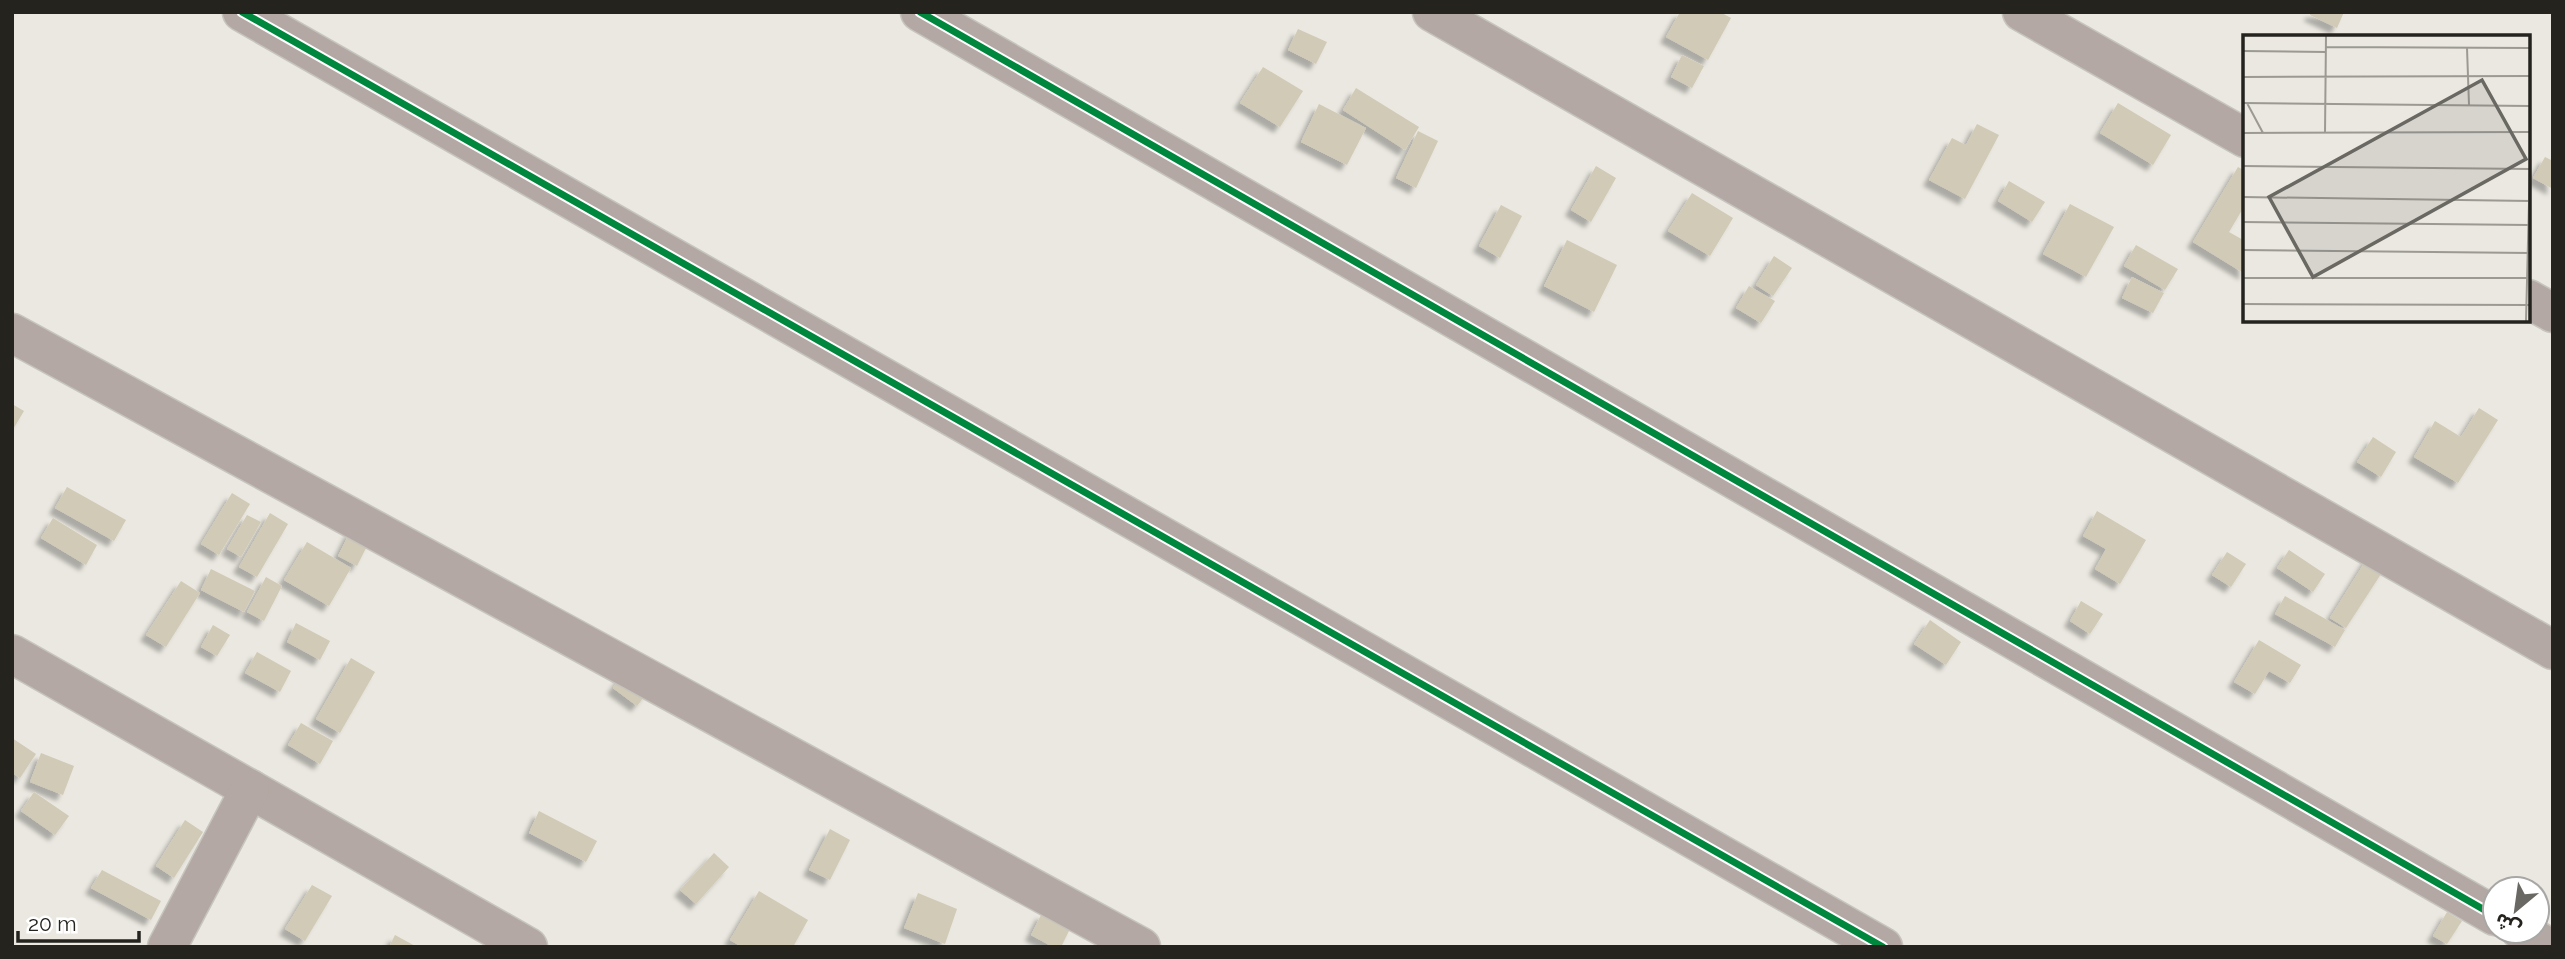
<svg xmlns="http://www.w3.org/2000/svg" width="2565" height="959" viewBox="0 0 2565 959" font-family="Raleway,'Noto Sans Arabic',sans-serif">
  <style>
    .building { fill: #d0cab6; filter: url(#shadow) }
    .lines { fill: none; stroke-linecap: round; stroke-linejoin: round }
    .minor-casing { stroke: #c6c4be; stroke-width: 41 }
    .minor { stroke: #b3a8a3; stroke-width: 38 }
    .cycleway-casing { stroke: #fff; stroke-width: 11 }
    .cycleway { stroke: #00873e; stroke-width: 7 }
    .inset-road { fill: none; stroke: #9b9992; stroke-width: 2 }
    .view { fill: #6a6862; fill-opacity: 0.15; stroke: #6a6862; stroke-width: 3.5 }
    .inset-edge { fill: none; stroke: #25231e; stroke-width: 3.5 }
  </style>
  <defs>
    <filter id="shadow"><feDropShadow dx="-6" dy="6" stdDeviation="2" flood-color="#0004"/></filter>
  </defs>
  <rect width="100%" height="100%" fill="#eae8e0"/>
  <!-- building -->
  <g class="building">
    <path d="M1680 12H1720L1731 18 1708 60 1666 37Z"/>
    <path d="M2311 12H2344L2337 28 2310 15Z"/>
    <path d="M1298 29 1327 42 1316 64 1288 50Z"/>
    <path d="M1682 55 1704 66 1692 88 1671 77Z"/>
    <path d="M1263 67 1303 91 1280 127 1240 103Z"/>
    <path d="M1356 88 1419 127 1405 150 1343 110Z"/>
    <path d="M2118 103 2171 135 2153 165 2100 133Z"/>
    <path d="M1319 104 1366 128 1347 165 1301 142Z"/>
    <path d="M1977 124 1999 135 1965 199 1929 180 1952 138 1966 145Z"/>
    <path d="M1418 131 1438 141 1416 188 1396 178Z"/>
    <path d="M2545 157 2553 161V189L2533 178Z"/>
    <path d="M1596 166 1616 178 1591 222 1571 210Z"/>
    <path d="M2238 167 2245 171V205L2229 232 2245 241V274L2193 242Z"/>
    <path d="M2009 181 2045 202 2032 222 1998 201Z"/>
    <path d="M1692 193 1733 218 1710 256 1668 231Z"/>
    <path d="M2070 204 2114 227 2086 277 2043 254Z"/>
    <path d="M1501 205 1522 216 1500 258 1479 246Z"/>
    <path d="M1567 240 1617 265 1594 312 1544 286Z"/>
    <path d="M2136 245 2178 269 2165 290 2124 266Z"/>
    <path d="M1774 256 1792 268 1773 296 1756 285Z"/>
    <path d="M2132 277 2164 293 2153 313 2122 298Z"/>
    <path d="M1749 286 1775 301 1761 323 1736 308Z"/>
    <path d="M12 404 24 411 12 431Z"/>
    <path d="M2479 408 2498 420 2458 483 2414 457 2435 421 2461 437Z"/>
    <path d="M2373 437 2396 452 2381 477 2357 462Z"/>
    <path d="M67 487 126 520 114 541 55 508Z"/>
    <path d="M232 493 250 504 219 555 201 544Z"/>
    <path d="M2097 511 2146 540 2120 584 2095 569 2106 549 2083 536Z"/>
    <path d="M270 513 288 524 257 577 239 567Z"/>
    <path d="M247 515 261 522 241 557 227 549Z"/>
    <path d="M53 518 97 545 86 565 41 538Z"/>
    <path d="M351 530 370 540 357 566 338 556Z"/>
    <path d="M307 542 351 568 329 606 284 580Z"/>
    <path d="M2375 546 2392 557 2346 628 2330 618Z"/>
    <path d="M2289 550 2325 574 2313 592 2277 568Z"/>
    <path d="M2227 552 2246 564 2231 587 2212 575Z"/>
    <path d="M211 569 255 591 244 612 201 590Z"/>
    <path d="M266 577 282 586 264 621 247 612Z"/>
    <path d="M181 581 200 593 166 647 146 635Z"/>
    <path d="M2285 596 2345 630 2335 647 2275 614Z"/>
    <path d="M2081 601 2103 614 2090 634 2070 621Z"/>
    <path d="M1930 620 1961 642 1946 665 1914 644Z"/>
    <path d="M296 623 330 641 320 660 287 642Z"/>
    <path d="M213 625 230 635 217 656 201 647Z"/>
    <path d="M2259 640 2301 665 2290 683 2269 671 2255 694 2234 682Z"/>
    <path d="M257 652 291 671 280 692 245 673Z"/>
    <path d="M351 658 375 672 340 733 316 719Z"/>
    <path d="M626 670 650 689 637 706 613 688Z"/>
    <path d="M301 723 333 741 320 764 288 745Z"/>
    <path d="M12 738 36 754 20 778 12 773Z"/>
    <path d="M41 753 74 766 63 795 30 782Z"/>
    <path d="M34 792 69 816 55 835 21 811Z"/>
    <path d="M539 811 597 841 586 862 529 833Z"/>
    <path d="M185 820 203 832 174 878 156 866Z"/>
    <path d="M830 829 850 840 830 880 809 870Z"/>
    <path d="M714 853 729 867 696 904 680 890Z"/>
    <path d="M102 870 161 901 151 920 91 888Z"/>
    <path d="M312 885 332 896 305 941 285 929Z"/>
    <path d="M759 891 808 920 793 947H742L730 940Z"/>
    <path d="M918 893 957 909 945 944 904 928Z"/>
    <path d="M2447 912 2462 921 2447 944 2433 936Z"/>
    <path d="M1042 913 1071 927 1061 947H1053L1031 935Z"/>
    <path d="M395 935 417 947H389Z"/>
  </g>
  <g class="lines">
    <!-- minor casing -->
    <g class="minor-casing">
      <g id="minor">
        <path d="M242 12 1883 947"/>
        <path d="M920 12 2495 916"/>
        <path d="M1432 12 2553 650"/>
        <path d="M2022 12 2245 138"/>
        <path d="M2528 299 2553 313"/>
        <path d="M12 333 1141 947"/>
        <path d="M12 654 528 947"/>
        <path d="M2521 931 2548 947"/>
        <path d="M167 947 250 789"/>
      </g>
    </g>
    <!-- minor -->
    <use href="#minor" class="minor"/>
    <!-- cycleway casing -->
    <g class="cycleway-casing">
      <g id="cycleway">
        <path d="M242 12 1883 947"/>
        <path d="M920 12 2495 916"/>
      </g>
    </g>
    <!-- cycleway -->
    <use href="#cycleway" class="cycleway"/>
  </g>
  <!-- overview -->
  <g transform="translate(2243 35)">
    <rect width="287" height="287" fill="#eae8e0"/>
    <path class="inset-road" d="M83 12 287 13M224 13 226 70M0 16 83 17M0 42 287 41M0 68 287 71M4 68 20 98M0 98 287 97M82 98 83 1M0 131 287 134M0 162 287 166M0 187 286 190M0 215 287 218M0 243H284M0 269 287 270M283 286 287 128"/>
    <path class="view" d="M239 45 283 124 70 242 26 162Z"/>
    <rect width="287" height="287" class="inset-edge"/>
  </g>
  <!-- border -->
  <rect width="2565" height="959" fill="none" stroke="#25231e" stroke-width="28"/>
  <!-- north arrow -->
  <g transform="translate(2516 910) rotate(209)"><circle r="33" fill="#ffffff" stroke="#a8a7a5" stroke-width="2"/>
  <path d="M0-5L12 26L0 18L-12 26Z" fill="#6a6862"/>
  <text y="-10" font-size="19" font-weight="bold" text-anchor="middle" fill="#25231e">ش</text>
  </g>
  <!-- scale -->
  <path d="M18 931v10h121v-10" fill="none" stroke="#25231e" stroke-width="3.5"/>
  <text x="28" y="931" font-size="21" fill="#25231e" stroke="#ffffff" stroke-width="5" paint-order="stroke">20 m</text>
</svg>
